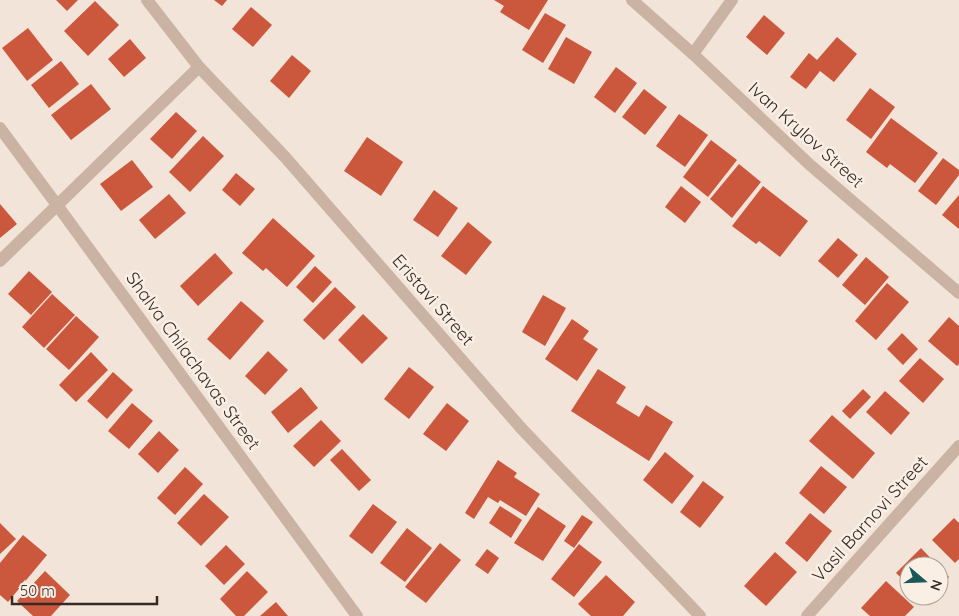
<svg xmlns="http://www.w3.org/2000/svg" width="959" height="616" viewBox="0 0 959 616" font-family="Quicksand,sans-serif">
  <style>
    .building { fill: #cb573d }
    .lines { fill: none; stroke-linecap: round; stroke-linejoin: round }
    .minor { stroke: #cbb3a4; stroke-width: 12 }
    .labels { text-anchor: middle; stroke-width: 5; stroke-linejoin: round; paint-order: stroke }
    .street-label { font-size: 18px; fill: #362a26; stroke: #faefe5 }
  </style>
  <rect width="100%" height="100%" fill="#f2e4d8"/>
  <!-- building -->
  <g class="building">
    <path d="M56 0H78L67 11Z"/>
    <path d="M214 0H227L222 6Z"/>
    <path d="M494 0H548L529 30 500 12 504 6Z"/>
    <path d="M95 1 119 25 88 56 64 31Z"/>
    <path d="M251 7 272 25 253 47 232 29Z"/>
    <path d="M545 13 566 25 543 63 522 50Z"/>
    <path d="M764 15 785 33 767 55 746 37Z"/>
    <path d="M28 28 53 60 27 81 2 48Z"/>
    <path d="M566 37 592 52 574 84 548 69Z"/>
    <path d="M837 37 857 54 834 82 820 71 806 89 790 77 809 53 817 60Z"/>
    <path d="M130 39 146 58 124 77 108 59Z"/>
    <path d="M292 55 311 71 289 98 270 81Z"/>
    <path d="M61 61 79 84 49 108 31 85Z"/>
    <path d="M616 67 637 83 615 113 594 97Z"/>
    <path d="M91 84 111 109 71 140 51 115Z"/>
    <path d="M870 88 895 107 871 139 846 120Z"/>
    <path d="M644 89 667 107 645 135 622 117Z"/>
    <path d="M176 112 197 131 172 159 150 139Z"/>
    <path d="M679 114 708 135 685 167 656 146Z"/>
    <path d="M891 118 938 153 915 183 890 164 887 168 866 152Z"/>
    <path d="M203 136 224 156 190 192 169 172Z"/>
    <path d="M367 137 403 162 381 196 344 171Z"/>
    <path d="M711 140 737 160 708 197 683 177Z"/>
    <path d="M943 158 959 170V175L936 205 918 191Z"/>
    <path d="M132 160 153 187 121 211 100 184Z"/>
    <path d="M739 164 761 182 732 218 710 199Z"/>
    <path d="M236 173 255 189 240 206 222 190Z"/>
    <path d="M681 186 701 202 685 223 665 207Z"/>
    <path d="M763 186 808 221 780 257 759 241 756 244 732 226Z"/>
    <path d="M434 190 458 208 438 237 413 220Z"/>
    <path d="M169 194 186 213 155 239 139 220Z"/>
    <path d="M959 195V229L942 215Z"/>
    <path d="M0 204 17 224 0 238Z"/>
    <path d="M273 218 315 256 287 287 266 268 263 271 242 253Z"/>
    <path d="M468 222 492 242 466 275 441 256Z"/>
    <path d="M838 238 858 255 838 278 818 261Z"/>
    <path d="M215 253 233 273 198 306 180 286Z"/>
    <path d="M866 257 889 277 865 305 842 285Z"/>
    <path d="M315 266 332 282 313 303 296 287Z"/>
    <path d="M29 271 52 292 31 315 8 294Z"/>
    <path d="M887 283 909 302 876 340 855 321Z"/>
    <path d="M335 287 356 307 324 340 303 320Z"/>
    <path d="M52 294 75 315 44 348 22 327Z"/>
    <path d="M543 295 566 308 545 346 522 332Z"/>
    <path d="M241 301 264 321 230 360 207 339Z"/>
    <path d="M363 314 388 338 362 364 338 340Z"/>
    <path d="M76 316 99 337 69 370 46 349Z"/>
    <path d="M949 317 959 326V364L957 366 928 341Z"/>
    <path d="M572 319 589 331 583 339 598 349 577 381 545 359Z"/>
    <path d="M902 333 918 349 903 365 887 349Z"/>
    <path d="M268 351 288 370 265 395 245 376Z"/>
    <path d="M91 352 108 370 76 402 59 385Z"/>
    <path d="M920 358 944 379 923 403 899 381Z"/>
    <path d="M409 367 434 387 409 419 384 399Z"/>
    <path d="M598 369 626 387 616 403 639 417 646 405 673 422 649 461 571 411Z"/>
    <path d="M113 372 133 390 107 419 87 401Z"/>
    <path d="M301 387 318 408 288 433 271 412Z"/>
    <path d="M863 389 871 397 850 419 842 411Z"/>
    <path d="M885 391 910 413 891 435 866 412Z"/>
    <path d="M132 403 153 421 129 449 108 431Z"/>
    <path d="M447 403 469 421 446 451 423 434Z"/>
    <path d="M832 415 875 453 853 479 809 441Z"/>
    <path d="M321 420 341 441 314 467 293 446Z"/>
    <path d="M159 431 179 450 158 473 138 454Z"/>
    <path d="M342 449 371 480 359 491 330 460Z"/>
    <path d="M665 452 694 476 672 504 643 480Z"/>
    <path d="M498 460 517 473 514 477 540 494 526 516 500 500 498 503 488 497 474 519 465 513Z"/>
    <path d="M821 466 847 487 824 514 799 493Z"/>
    <path d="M185 467 203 484 175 515 157 498Z"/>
    <path d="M703 481 724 497 700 528 680 512Z"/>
    <path d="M204 494 229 517 201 546 177 523Z"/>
    <path d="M373 504 397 522 372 554 349 536Z"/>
    <path d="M500 506 522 520 511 538 489 523Z"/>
    <path d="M538 507 566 526 543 561 514 543Z"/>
    <path d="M810 513 832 531 807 562 785 543Z"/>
    <path d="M582 515 593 522 574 548 564 541Z"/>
    <path d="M954 518 959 523V559L955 563 932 540Z"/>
    <path d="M0 523 16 539 0 554Z"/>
    <path d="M407 528 432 548 405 582 380 563Z"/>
    <path d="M23 535 47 555 8 602 0 595V563Z"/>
    <path d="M440 543 461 560 426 603 405 587Z"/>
    <path d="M579 544 602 562 574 597 551 579Z"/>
    <path d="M226 545 245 564 224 585 205 566Z"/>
    <path d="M921 548 938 566H909V585L896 573Z"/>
    <path d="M487 549 499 558 488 574 475 565Z"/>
    <path d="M775 552 797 572 766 606 744 586Z"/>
    <path d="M939 567 949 577 939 587Z"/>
    <path d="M45 571 70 595 51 616H33L17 601Z"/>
    <path d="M247 571 268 592 244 616H236L220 599Z"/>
    <path d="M606 575 635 602 623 616H591L578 604Z"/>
    <path d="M886 581 914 607 905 616H870L861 608Z"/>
    <path d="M276 602 288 616H260Z"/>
  </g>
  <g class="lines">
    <!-- minor -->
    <g class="minor">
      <path d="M147 0 199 67 285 157 521 428 700 616"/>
      <path d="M632 0 693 54 809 164 959 293"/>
      <path d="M693 54 732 0"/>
      <path d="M0 128 57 205 357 616"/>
      <path d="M0 261 199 67"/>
      <path d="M807 616 959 446"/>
    </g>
  </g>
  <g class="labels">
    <!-- street labels -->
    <g class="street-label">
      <text transform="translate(806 135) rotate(42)" y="6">Ivan Krylov Street</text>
      <text transform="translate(433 300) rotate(49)" y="6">Eristavi Street</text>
      <text transform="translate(193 361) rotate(54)" y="6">Shalva Chilachavas Street</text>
      <text transform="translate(870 519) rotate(-48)" y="6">Vasil Barnovi Street</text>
    </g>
  </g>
  <!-- north arrow -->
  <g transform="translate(924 581) rotate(109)"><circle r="24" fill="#faefe5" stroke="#aca099"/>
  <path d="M0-4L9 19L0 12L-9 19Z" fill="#1a5859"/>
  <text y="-8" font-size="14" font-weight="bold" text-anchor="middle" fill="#362a26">N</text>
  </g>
  <!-- scale -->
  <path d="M12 596v8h145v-8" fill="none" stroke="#362a26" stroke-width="2.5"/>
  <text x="20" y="596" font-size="15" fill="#362a26" stroke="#faefe5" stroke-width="4" paint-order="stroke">50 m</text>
</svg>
